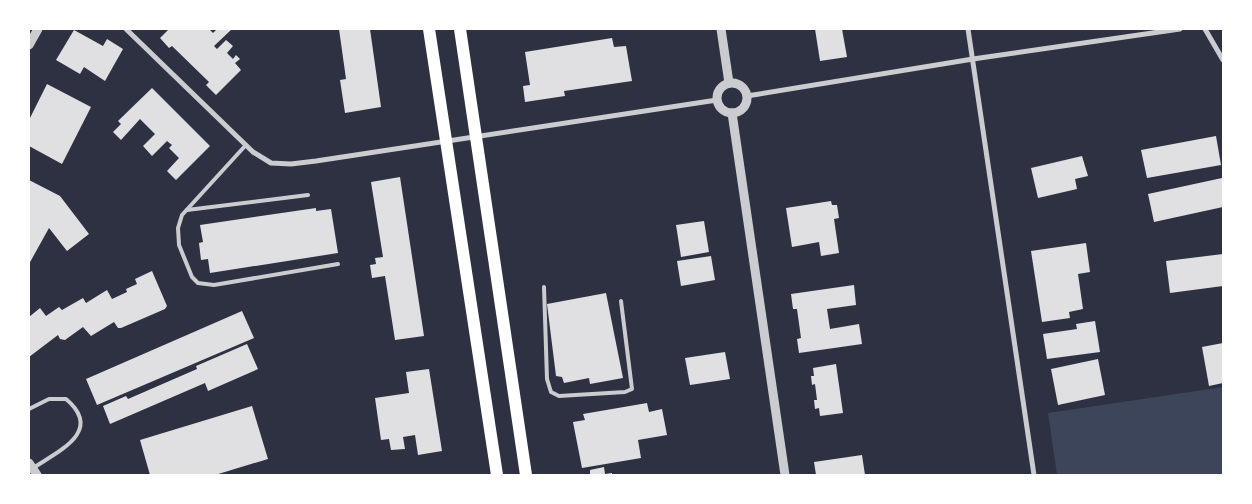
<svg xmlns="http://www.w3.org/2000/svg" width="1252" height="504" viewBox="0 0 1252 504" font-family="Inter,sans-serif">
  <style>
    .green { fill: #3c4559 }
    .building { fill: #e0e0e3 }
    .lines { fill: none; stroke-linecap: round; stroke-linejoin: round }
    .service { stroke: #caccd0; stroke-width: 4 }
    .minor { stroke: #caccd0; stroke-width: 5 }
    .tertiary { stroke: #caccd0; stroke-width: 9 }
    .primary { stroke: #fff; stroke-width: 12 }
  </style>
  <rect width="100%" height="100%" fill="#2d3142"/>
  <!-- green -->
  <path class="green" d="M1223 387V475H1057L1048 413Z"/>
  <!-- building -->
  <g class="building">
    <path d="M169 29H209L213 33 217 29H232L214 46 217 49 226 40 233 46 227 53 233 59 236 55 240 59 235 63 241 70 216 95 206 85 209 82 172 46 169 48 160 38Z"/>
    <path d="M339 29H370L381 107 345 113 340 80 346 79Z"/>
    <path d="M815 29H842L847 57 820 61Z"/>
    <path d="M74 30 103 46 107 39 123 49 105 81 84 67 80 74 56 60Z"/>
    <path d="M612 38 614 47 626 46 632 81 564 91 565 96 525 102 523 86 530 85 525 52Z"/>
    <path d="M47 84 91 107 62 164 29 146V120Z"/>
    <path d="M152 88 210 146 176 180 167 171 179 158 169 148 172 145 167 141 152 156 143 146 155 134 140 119 121 140 113 132 121 124 118 121Z"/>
    <path d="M1216 136 1221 165 1147 178 1141 150Z"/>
    <path d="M1082 156 1088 176 1075 179 1077 189 1038 198 1031 168Z"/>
    <path d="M400 177 424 336 395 340 385 276 372 278 370 265 376 264 375 258 383 257 371 182Z"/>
    <path d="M1222 178 1223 207 1154 222 1148 194Z"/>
    <path d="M29 180 60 196 89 234 67 251 49 228 29 264Z"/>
    <path d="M831 201 832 205H837L839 218 834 219 839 253 821 256 819 242 792 247 786 208Z"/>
    <path d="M316 208V211L331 209 338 253 210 273 208 259 201 260 199 243 203 242 200 225Z"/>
    <path d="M704 221 709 252 681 257 676 225Z"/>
    <path d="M1086 243 1090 272 1078 274 1083 309 1069 312 1070 318 1042 322 1031 251Z"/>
    <path d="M1223 254V286L1170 293 1166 261Z"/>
    <path d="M711 256 715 280 681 286 677 261Z"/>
    <path d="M152 271 167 306 165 309 121 328H118L114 322 91 336 83 327 65 340 60 339 58 335 29 357V317L40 308 46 316 59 307 62 310 83 298 86 303 107 290 112 299 127 292 126 289 137 284 135 279Z"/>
    <path d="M854 285 856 305 827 309 830 329 859 324 862 344 799 353 797 339 801 338 797 309H793L791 294Z"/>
    <path d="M606 293 623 378 590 384 589 378 564 383 562 377 556 376 547 304Z"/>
    <path d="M242 311 254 338 97 405 86 379Z"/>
    <path d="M1095 321 1100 352 1047 359 1043 334 1077 329 1076 324Z"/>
    <path d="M1223 343V383L1209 386 1202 347Z"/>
    <path d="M247 344 258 369 208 391 205 383 110 424 103 406 126 396 128 399 197 369 196 366Z"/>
    <path d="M725 352 730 379 690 385 685 358Z"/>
    <path d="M1098 359 1105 395 1058 405 1051 369Z"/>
    <path d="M836 364 843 413 820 416 819 408 815 409 814 400H817L815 384 812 385 811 376H814L813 368Z"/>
    <path d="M429 369 442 451 418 455 415 435 403 437 405 449 391 450 389 439 381 440 375 398 409 393 406 372Z"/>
    <path d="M647 403 649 412 662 409 667 435 638 440 641 458 582 468 573 422 585 420 583 414Z"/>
    <path d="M252 406 268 459 215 475H150L140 440Z"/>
    <path d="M862 455 865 475H816L814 462Z"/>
    <path d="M604 467 605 474 612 473V475H590V470Z"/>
  </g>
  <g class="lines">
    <!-- service -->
    <g class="service">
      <path d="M245 146 182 215 178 228 179 245 192 277 198 283 214 285 338 264"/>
      <path d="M187 210 308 195"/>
      <path d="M544 287 547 379 551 392 559 396 625 392 632 389 621 301"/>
      <path d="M29 409 49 399H66C104 431 59 451 33 468"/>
    </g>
    <!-- minor -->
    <g class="minor">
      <path d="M126 29 253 152 271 163 291 164 316 161 717 100"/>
      <path d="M968 29 1034 475"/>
      <path d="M1205 29 1223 60"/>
      <path d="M747 96 973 59 1180 29"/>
    </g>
    <!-- tertiary -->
    <g class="tertiary">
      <path d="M721 29 729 83"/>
      <path d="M29 45 38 29"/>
      <circle cx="732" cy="98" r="15"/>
      <path d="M732 113 785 475"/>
      <path d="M29 463 37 475"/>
    </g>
    <!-- primary -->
    <g class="primary">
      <path d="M429 29 497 475"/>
      <path d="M460 29 526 475"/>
    </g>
  </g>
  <!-- border -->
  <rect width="1252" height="504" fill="none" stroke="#ffffff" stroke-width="60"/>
</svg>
